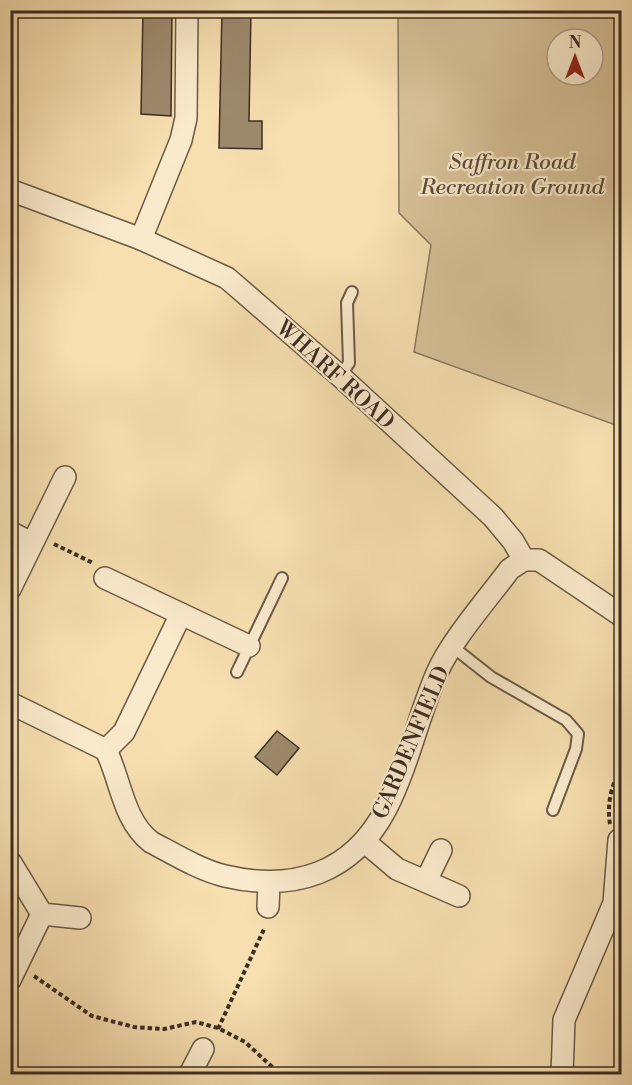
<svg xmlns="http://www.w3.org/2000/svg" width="632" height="1085" viewBox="0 0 632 1085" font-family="'Libre Bodoni',serif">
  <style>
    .green { fill: #d7c198; stroke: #89775e; stroke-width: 1.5; fill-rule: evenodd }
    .building { fill: #9d8a6d; stroke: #3b2d24; stroke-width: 1.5 }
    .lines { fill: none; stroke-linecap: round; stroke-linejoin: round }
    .lane-casing { stroke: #6a5a47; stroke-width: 14 }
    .street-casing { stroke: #6a5a47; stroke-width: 24 }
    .path { stroke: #3b2d24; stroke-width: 4; stroke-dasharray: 4.5 3; stroke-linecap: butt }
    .lane { stroke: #faeacc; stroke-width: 10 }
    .street { stroke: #faeacc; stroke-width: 21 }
    .labels { text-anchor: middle; stroke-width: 4.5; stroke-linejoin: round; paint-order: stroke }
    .park-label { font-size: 22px; font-style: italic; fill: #5a4b3b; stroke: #faeacc }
    .street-label { font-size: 22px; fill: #3b2d24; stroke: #faeacc }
  </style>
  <rect width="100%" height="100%" fill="#f7dfb0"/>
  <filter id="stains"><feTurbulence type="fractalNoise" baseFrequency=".00333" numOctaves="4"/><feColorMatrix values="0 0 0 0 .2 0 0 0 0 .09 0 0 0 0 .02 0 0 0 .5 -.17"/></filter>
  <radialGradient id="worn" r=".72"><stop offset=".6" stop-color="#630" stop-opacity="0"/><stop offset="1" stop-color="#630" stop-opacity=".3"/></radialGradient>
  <!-- green -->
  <path class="green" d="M398 11H621V427L414 352 431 245 399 213ZM557 39H593V75H557Z"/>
  <!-- building -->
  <g class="building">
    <path d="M143 10H172L171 116 141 114Z"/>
    <path d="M222 10H251L249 121H262V149L219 148Z"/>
    <path d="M277 731 299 748 277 775 255 757Z"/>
  </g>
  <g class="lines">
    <!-- lane casing -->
    <g class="lane-casing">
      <g id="lane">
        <path d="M340 376 349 363 347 303 352 292"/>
        <path d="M453 647 491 677 566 720 578 734 576 749 553 810"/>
        <path d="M237 672 282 578"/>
      </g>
    </g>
    <!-- street casing -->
    <g class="street-casing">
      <g id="street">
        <path d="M10 190 141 239 227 278 340 376 493 517 513 541 524 560H539L622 616"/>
        <path d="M141 239 181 140 186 118 187 10"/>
        <path d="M10 532 31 543"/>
        <path d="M105 578 249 646"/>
        <path d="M10 589 65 477"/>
        <path d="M10 703 106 750C121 781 123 820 151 842 174 854 200 870 225 876 293 892 352 874 386 809 408 766 418 717 437 673 450 642 489 597 510 569L524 560"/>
        <path d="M106 750 124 732 181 614"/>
        <path d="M365 842 397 869 459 896"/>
        <path d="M11 863 42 914 80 918"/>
        <path d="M426 881 441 850"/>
        <path d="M268 907 269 883"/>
        <path d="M10 980 42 914"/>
        <path d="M190 1074 203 1049"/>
        <path d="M562 1074 564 1020 614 903 619 840"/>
      </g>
    </g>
    <!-- path -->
    <g class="path">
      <path d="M54 544 93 563"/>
      <path d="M610 824C607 809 610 782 622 771"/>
      <path d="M34 976 92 1016 134 1027 164 1029 196 1022 218 1028 245 1042 280 1074"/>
      <path d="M218 1029 265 927"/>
    </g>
    <!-- lane -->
    <use href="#lane" class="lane"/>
    <!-- street -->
    <use href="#street" class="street"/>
  </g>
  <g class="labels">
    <!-- park labels -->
    <g class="park-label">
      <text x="512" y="169">Saffron Road<tspan x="512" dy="25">Recreation Ground</tspan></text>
    </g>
    <!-- street labels -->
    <g class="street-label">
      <text transform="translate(336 374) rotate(42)" y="8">WHARF ROAD</text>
      <text transform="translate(410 742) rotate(-67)" y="8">GARDENFIELD</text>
    </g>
  </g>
  <!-- margin -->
  <rect width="632" height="1085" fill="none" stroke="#f7dfb0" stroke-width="36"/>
  <rect x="12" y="12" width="608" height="1061" fill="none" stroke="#3b2d24" stroke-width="3"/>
  <rect x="18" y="18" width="596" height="1049" fill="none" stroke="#3b2d24" stroke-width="1.5"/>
  <!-- north arrow -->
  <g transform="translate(575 57)"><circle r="28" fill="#faeacc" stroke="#ae9e89" stroke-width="1.5"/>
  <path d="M0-4.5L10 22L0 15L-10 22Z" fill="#8f2418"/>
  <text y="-9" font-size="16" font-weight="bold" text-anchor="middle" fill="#3b2d24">N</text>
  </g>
  <rect width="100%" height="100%" filter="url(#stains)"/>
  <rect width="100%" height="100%" fill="url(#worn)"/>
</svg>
